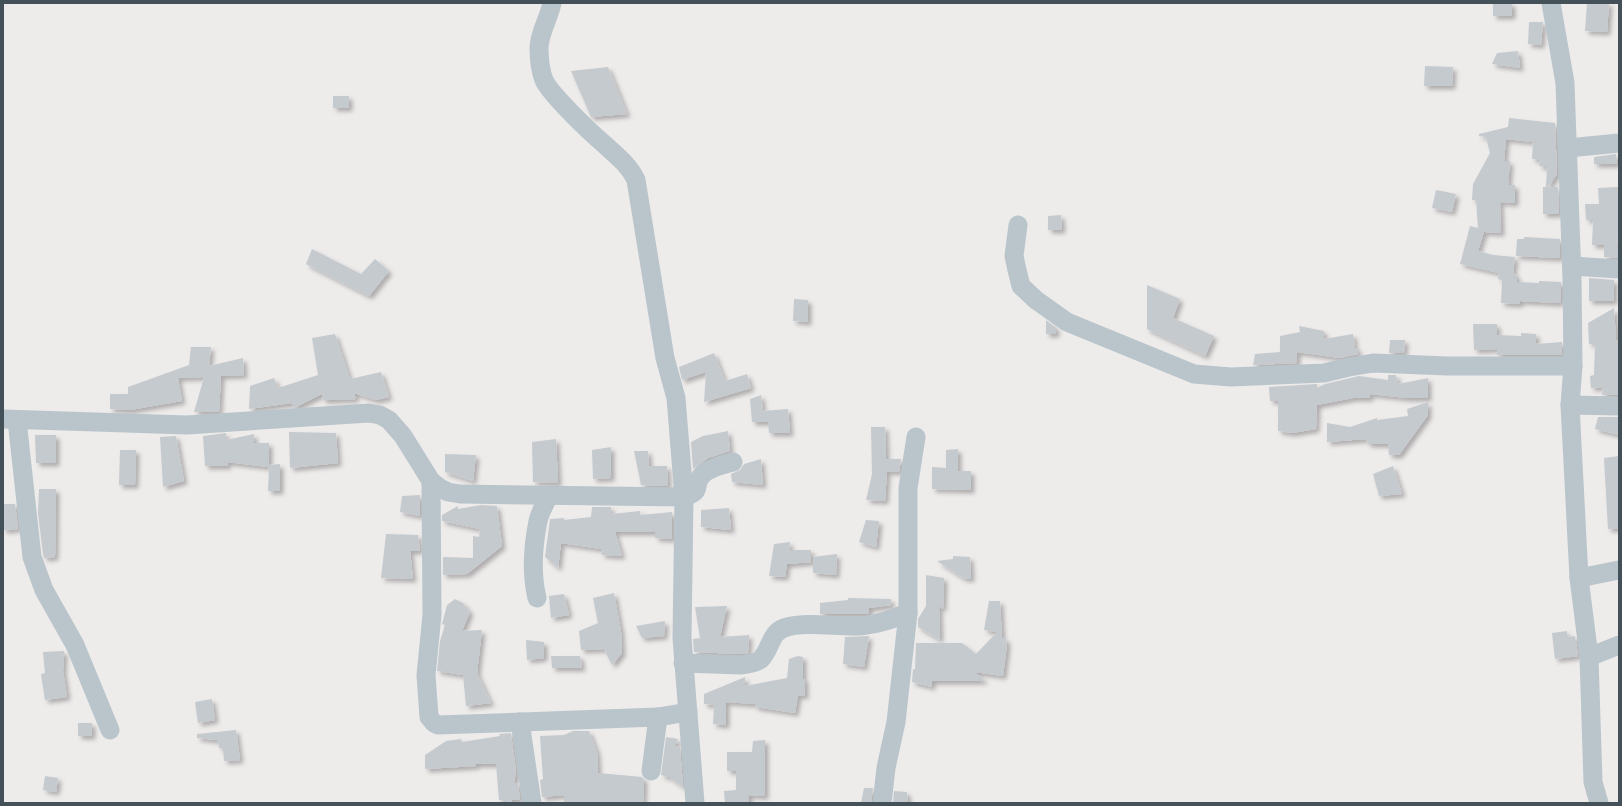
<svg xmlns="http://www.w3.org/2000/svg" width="1622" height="806" viewBox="0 0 1622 806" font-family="'PT Sans Narrow',sans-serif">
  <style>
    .building { fill: #c5cacf; filter: url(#shadow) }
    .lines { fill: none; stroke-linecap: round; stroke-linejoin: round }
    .minor { stroke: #b9c5cb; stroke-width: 19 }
  </style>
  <defs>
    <filter id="shadow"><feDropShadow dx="3.5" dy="3.5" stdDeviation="2" flood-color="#0004"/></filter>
  </defs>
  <rect width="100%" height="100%" fill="#eeebeb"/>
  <!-- building -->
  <g class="building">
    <rect x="1493" y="3" width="19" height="13"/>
    <path d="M1587 3H1609L1607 32 1585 31Z"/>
    <path d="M1529 22H1543L1541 45 1528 44Z"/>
    <path d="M1518 51 1520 68 1492 64 1497 53Z"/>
    <path d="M1425 66 1453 67 1452 86H1424Z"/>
    <path d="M608 67 627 114 591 117 571 71Z"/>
    <rect x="333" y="96" width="16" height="12"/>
    <path d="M1509 118 1555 123 1557 174 1548 187H1558L1559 214H1543V187H1546L1547 167 1539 166 1540 160 1532 159 1533 142 1506 139 1504 161H1510L1508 185H1515V203L1500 202 1501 233 1484 232 1478 251 1493 255 1515 257 1513 273 1517 276V282L1539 283V281L1561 282V302L1559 303 1520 301V304L1501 303 1502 280 1498 279 1499 273 1460 264 1470 226 1478 228 1476 200H1472L1473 184 1490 153 1486 137 1479 136V134L1508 127Z"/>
    <path d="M1616 154 1617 164H1594V157Z"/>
    <path d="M1619 187 1617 248H1619V258L1604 257V245H1592L1593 220H1586L1585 204H1599L1598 188Z"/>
    <path d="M1436 190 1456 194 1452 212 1432 208Z"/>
    <path d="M1061 215 1062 230H1048V216Z"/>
    <path d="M1524 237 1560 239V258L1516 256 1517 239H1524Z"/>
    <path d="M312 249 361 274 375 259 389 271 369 296 306 264Z"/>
    <path d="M1589 278 1614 280V301H1589Z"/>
    <path d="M1147 285 1180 299 1173 318 1214 336 1205 356 1147 329Z"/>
    <path d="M794 299 808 300V322L793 321Z"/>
    <path d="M1614 308 1616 340H1619V395H1602L1603 387 1591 388 1590 376 1594 375 1595 344H1589L1588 323Z"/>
    <path d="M1046 320 1056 328V334H1046Z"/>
    <path d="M1473 324H1497V335L1521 336V333L1536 334V344L1562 342V355H1497V349L1474 350Z"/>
    <path d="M1299 326 1324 331V339L1353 334 1355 349 1358 348V354L1340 358 1297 352V363L1253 365 1255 354 1280 352V336L1300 332Z"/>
    <path d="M335 334 350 379 381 372 389 397 376 400 354 393 356 399 323 400 322 394 296 407H294L292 403 249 409 250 386 274 378 278 388 318 375 312 338Z"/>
    <path d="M1390 340H1405L1404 353H1389Z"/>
    <path d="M191 347H211L209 366 243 358 244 375 221 376 219 412H194L204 377 178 378 182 401 130 410 110 409V394H128V387L189 365Z"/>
    <path d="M714 353 725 381 747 374 751 388 704 402 706 372 682 380 679 367Z"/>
    <path d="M1388 375H1396L1398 384 1428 378V398H1407L1370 394V398H1353L1317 405 1316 429 1292 433 1278 431V401H1270L1269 387 1317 384V388L1325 384 1359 376 1388 380Z"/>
    <path d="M761 395 763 411 788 409 790 433H769L768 422H752L750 399Z"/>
    <path d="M1428 402V415L1399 455H1389L1388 444H1368L1366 439 1327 442V423L1350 427 1377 418V420L1408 416 1407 409Z"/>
    <path d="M1598 417H1619V435L1595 429Z"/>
    <path d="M871 427H885L886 459H901L899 472 887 471 885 501 866 500 872 474Z"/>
    <path d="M728 431 730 451 708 458 693 469 691 442 703 436Z"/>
    <path d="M289 432 336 433 338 463 290 468Z"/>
    <path d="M226 433V440L254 434V443H269V465L280 464V491H268L269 467 227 462 228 466H205L203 436Z"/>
    <path d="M35 435H56V463H36Z"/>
    <path d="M176 436 184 481 163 487 160 437Z"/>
    <path d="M556 439 558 483 533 482 532 442Z"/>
    <path d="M611 447V478L593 479 592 450Z"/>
    <path d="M958 449V471H971V490L932 489V467L946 468V450Z"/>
    <path d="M120 450H136L135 485H119Z"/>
    <path d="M634 451H648L649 466H667L668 486 641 485Z"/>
    <path d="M445 454 476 455 473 481 445 472Z"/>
    <path d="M1619 456V528L1608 529 1604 458Z"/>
    <path d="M761 459 763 485 732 482 731 474 740 470 744 464Z"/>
    <path d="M1393 466 1402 494 1379 496 1373 474Z"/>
    <path d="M39 489H56L55 557 44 558 43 554 38 513Z"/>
    <path d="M420 495V516L400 512 402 496Z"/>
    <path d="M3 504H15L18 529 3 530Z"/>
    <path d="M481 505 497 506 502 546 467 574 443 575V557L473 558V536L479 537 480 529 442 521V515L458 506V509Z"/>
    <path d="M592 507H611V514L640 511V515L672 512V539L655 538V532H615L622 556 602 555 601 549 561 543 558 568 545 557 550 519 564 518V520L591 517Z"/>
    <path d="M729 508 731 530 701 527V510Z"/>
    <path d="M866 520 879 521 876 547 859 542Z"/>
    <path d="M386 534 418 535 420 551H410L413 579 381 578Z"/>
    <path d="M790 542 789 550H811V562L787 564 785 577 769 576 774 544Z"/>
    <path d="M837 554 836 575 813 573V557Z"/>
    <path d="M953 556 970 557 971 579 963 578 937 561 953 559Z"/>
    <path d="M926 575 944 578 943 609 939 606 940 640 918 627V619L926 606Z"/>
    <path d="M614 593 621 632 622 653 612 665 604 649 581 650 579 631 598 623 593 598Z"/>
    <path d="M564 594 569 615 551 618 549 596Z"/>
    <path d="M848 598 891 599V605L869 608V614H820V603L848 600Z"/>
    <path d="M455 599 463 603 470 612 462 631 482 630 477 673 491 703 466 706 463 675 437 671 440 641 445 625 442 624 447 605Z"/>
    <path d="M989 601H1000L1002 639 1006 638 1007 645 1003 676 975 672 985 681H932V687L912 682 913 669H915L916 643H962L976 654 997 632 984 630Z"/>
    <path d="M727 606 720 637 749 635 748 653 740 654 694 652 693 639 700 638 695 607Z"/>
    <path d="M665 621 664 636 642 638 636 626Z"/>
    <path d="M1567 631V637L1575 636 1578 656 1555 659 1552 633Z"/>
    <path d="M869 636 864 667 843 664 845 637Z"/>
    <path d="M526 640 544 642V658L527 660Z"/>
    <path d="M64 651 63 671 67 697 45 700 41 674 45 673 43 652Z"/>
    <path d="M551 656H580L582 668H552Z"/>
    <path d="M798 656 803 657V679H805V696L798 695 795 713 755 707V704L726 702V725L713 724 714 705 704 704V694L745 677V686L787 678 789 659Z"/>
    <path d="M212 699 215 720 198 723 195 702Z"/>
    <rect x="78" y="723" width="14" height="13"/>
    <path d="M236 730 240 760 224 761 223 748H219V743H217V740L197 738V734Z"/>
    <path d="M573 731H589L597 752 598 773 642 777 644 780 643 803H564V795L542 797 540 780 543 779 540 736 564 735Z"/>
    <path d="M511 733 516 772 514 783H518L520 800H512V802L499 800 496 764H476V766L425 769V755L446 741 461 739 462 742 500 736 499 734Z"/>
    <path d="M666 737 678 739 675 746 680 747 683 787 669 777 661 775Z"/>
    <path d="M765 740V796L749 795V803H725L724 791 736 790V771H727V752H752L753 741Z"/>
    <path d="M45 776 58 778 56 792 43 790Z"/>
    <path d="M864 788H873L871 803H861Z"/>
    <path d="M894 791 907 792 908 803H893Z"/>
  </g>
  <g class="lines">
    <!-- minor -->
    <g class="minor">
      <path d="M552 3C549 18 540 31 539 47 539 57 540 70 544 80 550 94 591 133 604 144 616 155 629 165 636 180L665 358 676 398 684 497 682 638 695 803"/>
      <path d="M1551 3 1565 83 1572 278 1573 366 1570 405 1579 578 1589 657 1593 782 1599 803"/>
      <path d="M1568 148 1619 143"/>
      <path d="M1018 225 1014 256 1017 270 1021 286 1036 300 1067 322 1194 374 1231 377 1324 373 1349 367 1373 363 1447 366H1573"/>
      <path d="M1572 266 1619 269"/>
      <path d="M1570 405 1619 406"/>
      <path d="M3 419 187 425 369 413 380 415 389 420 403 436 431 481 440 488 448 492 460 494 684 497C705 490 691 486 703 474 711 467 722 465 733 462"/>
      <path d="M17 420 32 557 44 590 75 645 110 730"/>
      <path d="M431 481 432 615 426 675 429 717 434 723 438 725 658 717 688 712"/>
      <path d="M1579 578 1619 570"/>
      <path d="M537 598C531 573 533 546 538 521 540 512 545 504 549 495"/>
      <path d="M1589 657 1619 645"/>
      <path d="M683 663 741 665C747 664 757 663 761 659 771 649 770 633 784 628 805 621 836 627 858 626 876 625 892 619 908 613V488L916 437"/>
      <path d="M520 722 532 803"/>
      <path d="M651 771 658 717"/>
      <path d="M882 803 886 768 896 722 908 613"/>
    </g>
  </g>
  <!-- border -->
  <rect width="1622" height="806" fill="none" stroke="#445159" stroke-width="8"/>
</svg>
